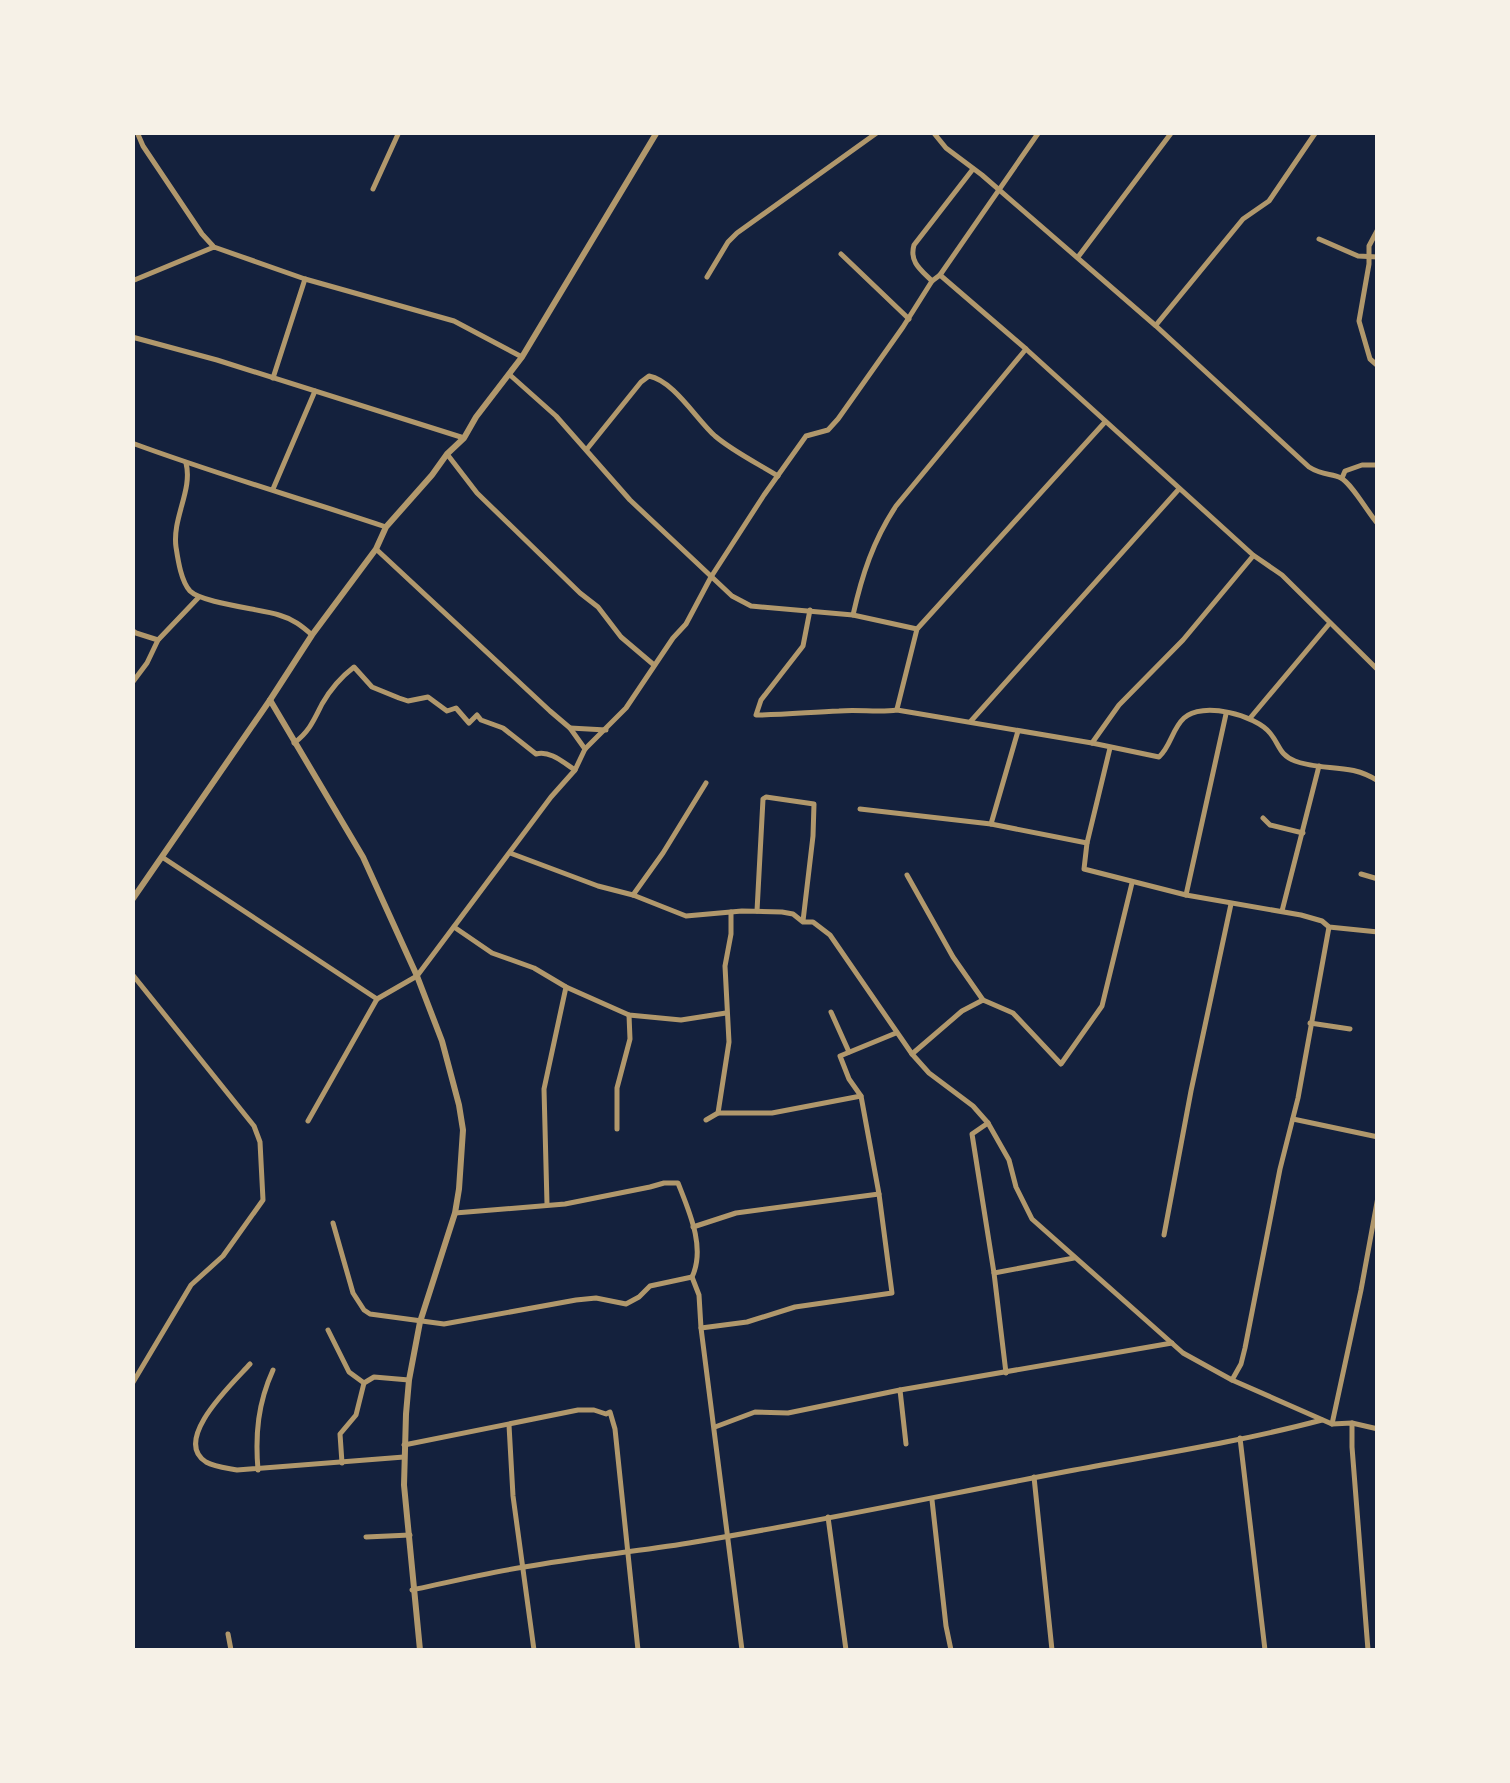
<svg xmlns="http://www.w3.org/2000/svg" width="1510" height="1783" viewBox="0 0 1510 1783" font-family="'Roboto Serif',serif">
  <style>
    .lines { fill: none; stroke-linecap: round; stroke-linejoin: round }
    .minor { stroke: #b1986c; stroke-width: 5 }
    .tertiary { stroke: #b1986c; stroke-width: 6 }
  </style>
  <rect width="100%" height="100%" fill="#14213d"/>
  <g class="lines">
    <!-- minor -->
    <g class="minor">
      <path d="M137 132 143 146 202 234 213 246"/>
      <path d="M933 132 946 148 982 175 1156 326 1309 467C1323 476 1332 473 1341 478 1353 485 1368 513 1378 524"/>
      <path d="M373 189 399 132"/>
      <path d="M1378 229 1369 246V264L1359 321 1370 359 1378 366"/>
      <path d="M1319 239 1358 256 1378 257"/>
      <path d="M841 254 909 319"/>
      <path d="M1078 257 1172 132"/>
      <path d="M940 275 1026 349 1253 555 1282 575 1378 670"/>
      <path d="M707 277 728 242 737 233 878 132"/>
      <path d="M132 281 214 247 305 279 454 321 522 357"/>
      <path d="M932 281C921 270 909 262 914 245L973 169"/>
      <path d="M1156 325 1243 219 1269 201 1316 132"/>
      <path d="M132 337 217 360 464 438"/>
      <path d="M510 375 556 416 630 500 732 596 751 606 853 615 917 629"/>
      <path d="M273 378 305 279"/>
      <path d="M132 443C216 474 302 499 386 527"/>
      <path d="M587 449 641 382 649 376C674 381 696 419 715 436 734 452 757 463 778 476"/>
      <path d="M447 454 477 493 580 593 598 607 621 637 654 665"/>
      <path d="M186 463C193 490 172 518 176 547 178 560 181 581 190 591 202 603 260 609 279 615 293 619 302 626 312 635"/>
      <path d="M1342 478 1345 471 1362 465H1378"/>
      <path d="M273 489 315 391"/>
      <path d="M376 549 550 711 570 728 585 749"/>
      <path d="M810 610 803 646 761 700 756 715C784 715 811 712 839 711 859 709 878 713 897 710L1092 743 1159 757C1171 746 1172 729 1184 718 1202 701 1256 715 1270 733 1280 745 1279 755 1295 761 1324 772 1349 762 1378 781"/>
      <path d="M853 615C862 575 873 541 896 506L1026 349"/>
      <path d="M132 630 136 633 158 640"/>
      <path d="M132 683 147 663 158 640 199 597"/>
      <path d="M897 709 917 629 1105 422"/>
      <path d="M1251 717 1329 624"/>
      <path d="M971 721 1179 489"/>
      <path d="M570 728 606 730"/>
      <path d="M294 743C309 732 314 720 322 704 330 690 341 677 354 667L372 687 399 698 408 701 428 697 447 711 456 708 469 723 477 715 481 720 503 728 536 754C550 750 564 763 575 770"/>
      <path d="M1092 743 1119 705 1183 640 1253 556"/>
      <path d="M1110 748 1087 843 1084 869 1186 895 1301 915 1322 921 1329 927 1378 932"/>
      <path d="M1378 790V793"/>
      <path d="M860 809 991 824 1087 843"/>
      <path d="M1263 818 1270 825 1303 833"/>
      <path d="M991 824 1018 731"/>
      <path d="M510 853 598 886 633 895 686 916 742 911 782 912 793 914 803 922H813L830 935 912 1054 929 1073 973 1106 988 1123 1009 1160 1016 1187 1032 1219 1183 1353 1232 1380 1332 1424 1352 1423 1378 1429"/>
      <path d="M162 857 377 999"/>
      <path d="M1361 874 1378 879"/>
      <path d="M907 875 953 957 983 1000"/>
      <path d="M633 895 663 853 706 783"/>
      <path d="M1186 895 1226 714"/>
      <path d="M757 911 763 799 766 797 814 804 813 836 803 921"/>
      <path d="M1282 911 1319 766"/>
      <path d="M454 927 492 953 534 968 566 987 629 1015 681 1020 726 1013"/>
      <path d="M132 974 254 1126 260 1142 263 1200 223 1256 191 1285 132 1384"/>
      <path d="M831 1012 849 1052"/>
      <path d="M1310 1023 1350 1029"/>
      <path d="M912 1054 962 1011 983 1000 1013 1013 1061 1064 1102 1006 1132 883"/>
      <path d="M718 1113H772L861 1096"/>
      <path d="M1293 1119 1378 1137"/>
      <path d="M706 1120 718 1113 729 1042 725 966 731 934V912"/>
      <path d="M308 1121 377 999 417 976 551 797 575 770 585 749 626 708 673 638 686 624 711 577 764 495 806 436 828 430 838 419 903 327 932 281 940 275 1039 132"/>
      <path d="M988 1123 972 1134 994 1273 1006 1373"/>
      <path d="M617 1129V1088L630 1039 629 1015"/>
      <path d="M547 1204 544 1089 566 987"/>
      <path d="M455 1213 565 1204 650 1187 664 1183H678C689 1211 706 1248 692 1277L699 1295 701 1328 742 1650"/>
      <path d="M333 1223 353 1293 364 1310 370 1314 444 1324 576 1300 596 1298 626 1304 639 1297 650 1286 692 1277"/>
      <path d="M693 1227 736 1213 879 1194"/>
      <path d="M1164 1235 1191 1091 1231 904"/>
      <path d="M994 1273 1074 1258"/>
      <path d="M701 1328 747 1322 795 1307 892 1293 879 1194 861 1096 849 1079 840 1056 896 1033"/>
      <path d="M328 1330 349 1372 364 1383"/>
      <path d="M250 1364C234 1382 171 1440 206 1462 215 1467 227 1468 237 1470L404 1457"/>
      <path d="M1232 1380 1241 1364 1245 1348 1280 1169 1298 1098 1329 927"/>
      <path d="M900 1390 1172 1343"/>
      <path d="M1352 1423V1447L1368 1650"/>
      <path d="M1332 1424 1361 1290 1378 1197"/>
      <path d="M509 1425 513 1496 534 1650"/>
      <path d="M715 1427 755 1412 788 1413 900 1390 906 1444"/>
      <path d="M1240 1438 1265 1650"/>
      <path d="M404 1445 578 1410H594L606 1414 610 1412 615 1429 638 1650"/>
      <path d="M342 1463 340 1434 356 1415 364 1383 374 1377 409 1380"/>
      <path d="M258 1470C255 1434 258 1403 273 1370"/>
      <path d="M1034 1477 1052 1650"/>
      <path d="M932 1500 946 1626 951 1650"/>
      <path d="M828 1517 846 1650"/>
      <path d="M366 1537 410 1535"/>
      <path d="M412 1590C449 1582 487 1573 524 1567 579 1557 634 1552 689 1543 817 1522 943 1495 1069 1471 1154 1455 1239 1442 1322 1420"/>
      <path d="M228 1634 231 1650"/>
    </g>
    <!-- tertiary -->
    <g class="tertiary">
      <path d="M270 700 363 857 417 976 442 1041 459 1105 463 1130 459 1189 455 1213 420 1322 409 1380 406 1414 404 1485 420 1650"/>
      <path d="M132 900 270 700 312 635 376 549 386 527 432 475 447 454 464 438 476 417 522 357 657 132"/>
    </g>
  </g>
  <!-- border -->
  <rect width="1510" height="1783" fill="none" stroke="#f6f1e7" stroke-width="270"/>
</svg>
